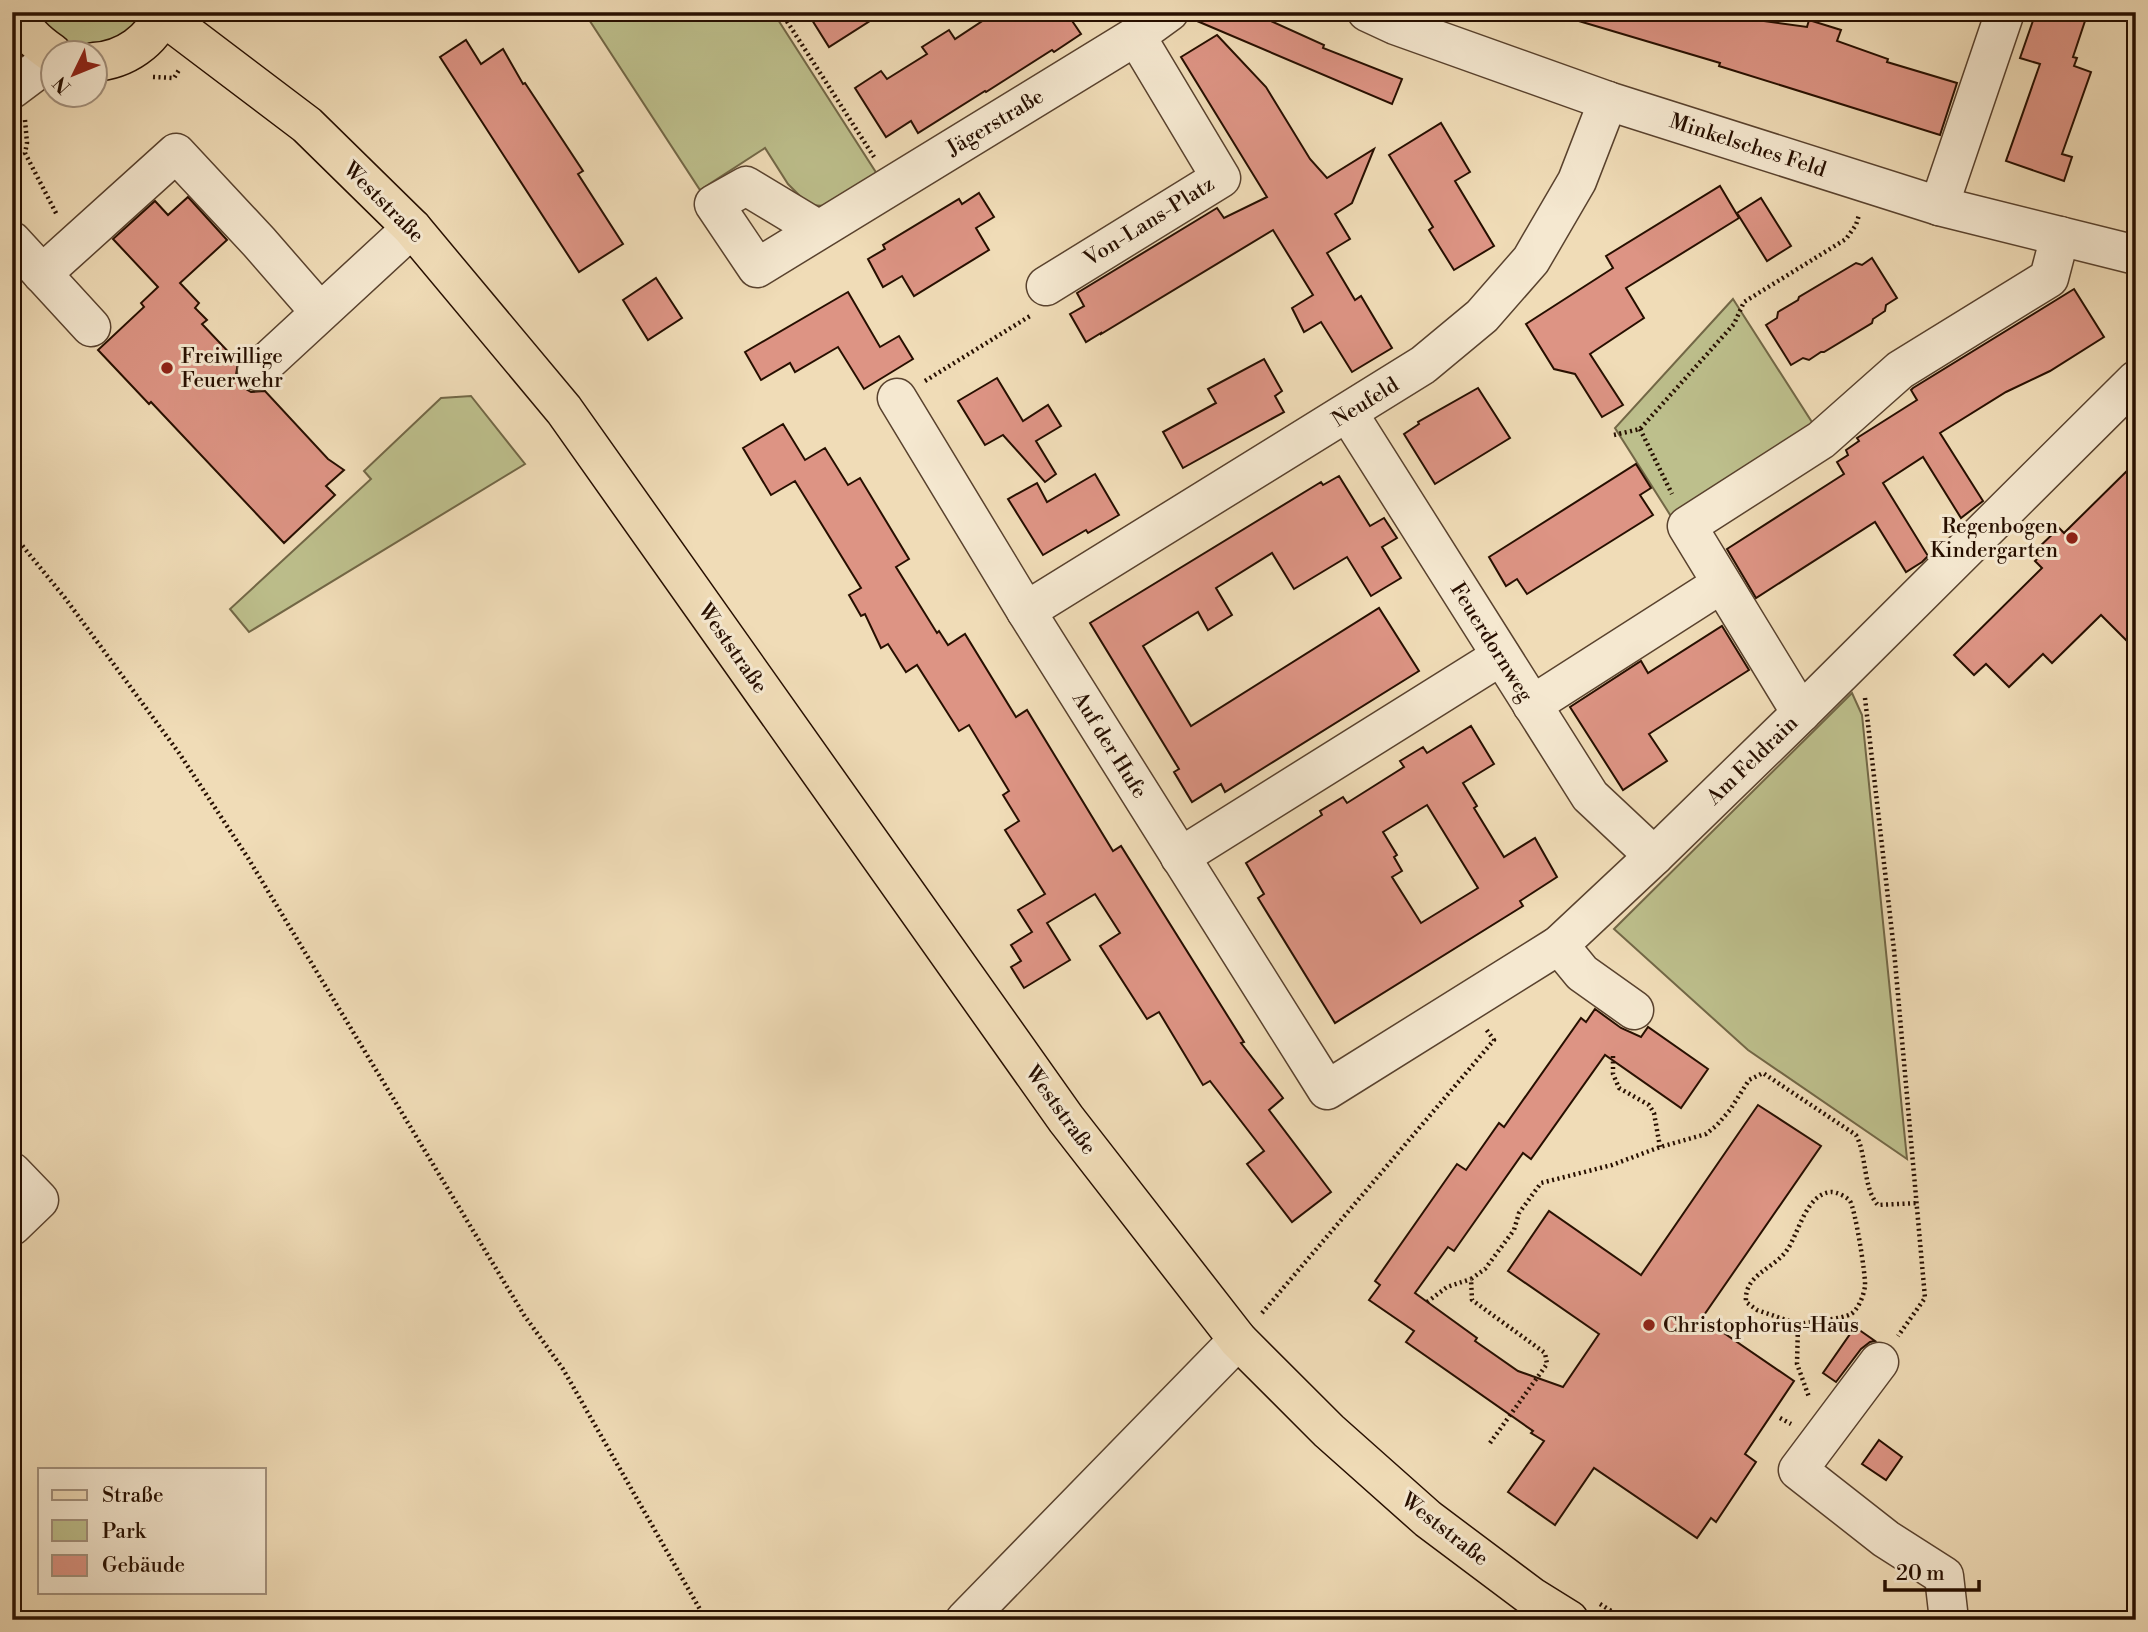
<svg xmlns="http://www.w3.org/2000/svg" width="2148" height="1632" viewBox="0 0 2148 1632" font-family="'Libre Bodoni',serif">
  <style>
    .green { fill: #bdbf8c; stroke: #726746; stroke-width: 2 }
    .building { fill: #dd9484; stroke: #270f00; stroke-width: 2; fill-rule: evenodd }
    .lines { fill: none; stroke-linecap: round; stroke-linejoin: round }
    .minor-casing { stroke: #59422e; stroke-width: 41 }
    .major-casing { stroke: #270f00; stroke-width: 41 }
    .path { stroke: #270f00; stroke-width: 4.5; stroke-dasharray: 2 3.5; stroke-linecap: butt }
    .minor { stroke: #f5e8d0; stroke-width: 38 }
    .major { stroke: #f0dcb7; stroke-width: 38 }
    .poi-dot { fill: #8f2418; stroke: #f5e8d0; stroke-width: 2.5 }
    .labels { text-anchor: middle; stroke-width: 6; stroke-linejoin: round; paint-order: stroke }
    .street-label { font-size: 21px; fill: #270f00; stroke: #f5e8d0 }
    .poi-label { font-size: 21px; fill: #270f00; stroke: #f5e8d0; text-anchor: start }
  </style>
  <rect width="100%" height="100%" fill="#f0dcb7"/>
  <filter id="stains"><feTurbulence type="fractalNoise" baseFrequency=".00286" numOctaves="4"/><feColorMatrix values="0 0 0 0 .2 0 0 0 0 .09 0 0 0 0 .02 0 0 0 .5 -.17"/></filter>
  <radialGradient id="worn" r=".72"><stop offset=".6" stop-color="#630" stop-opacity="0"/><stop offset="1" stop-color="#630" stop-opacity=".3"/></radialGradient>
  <!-- green -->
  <g class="green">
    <path d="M31 12H146L132 32 93 48 68 45Z"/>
    <path d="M584 12H773L877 174 825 206 809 205 788 184 765 148 700 190Z"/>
    <path d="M1733 299 1817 430 1674 521 1615 428Z"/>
    <path d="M471 396 525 464 249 632 230 609 371 479 364 471 441 398Z"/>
    <path d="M1852 693 1862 715 1907 1159 1748 1050 1614 929Z"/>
  </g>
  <!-- building -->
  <g class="building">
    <path d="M807 12H884L829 47Z"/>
    <path d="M996 12H1066L1081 34 1054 52 1052 50 986 92 985 91 918 133 911 121 886 137 855 88 881 71 887 79 927 54 922 47 949 30 955 39Z"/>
    <path d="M1190 12H1251L1324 45 1323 48 1402 79 1392 104 1190 18Z"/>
    <path d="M1573 12H1751L1749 19 1807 27 1809 20 1841 30 1837 41 1888 59 1887 62 1957 83 1940 135 1719 66 1720 63 1572 19Z"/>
    <path d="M2036 12H2088L2073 57 2077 58 2074 66 2091 72 2062 154 2072 157 2064 181 2006 161 2040 64 2020 58Z"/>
    <path d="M1217 35 1266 87 1310 159 1327 178 1374 149 1352 203 1335 214 1350 239 1327 253 1355 300 1361 296 1392 348 1352 372 1321 322 1304 332 1292 308 1313 295 1273 230 1101 334V333L1086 342 1070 314 1084 306 1077 293 1217 208 1224 218 1267 197 1181 57Z"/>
    <path d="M466 40 481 64 503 49 523 84 525 83 583 171 578 174 623 244 579 272 440 57Z"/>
    <path d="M1441 123 1470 172 1455 181 1494 246 1454 270 1429 230 1433 227 1389 155Z"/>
    <path d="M1720 186 1739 218 1626 288 1644 318 1590 354 1623 405 1602 417 1575 374 1554 369 1526 324 1613 268 1606 256Z"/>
    <path d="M979 193 994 217 976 228 989 250 914 296 902 276 883 287 868 259 885 249 883 245 959 199 962 204Z"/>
    <path d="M188 197 227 240 180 283 199 303 195 308 207 320 202 324 238 362 236 375 241 386 251 392 265 391 328 459 344 470 326 486 335 495 284 543 151 402 149 404 98 350 144 307 141 303 158 287 113 239 155 201 168 215Z"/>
    <path d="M1761 198 1791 246 1767 261 1737 213Z"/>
    <path d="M1872 258 1897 298 1886 305 1885 311 1873 319 1872 323 1824 352H1821L1809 360 1803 358 1791 365 1766 325 1777 318 1778 312 1798 300 1799 297 1856 263 1862 265Z"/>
    <path d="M656 278 682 318 648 340 623 300Z"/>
    <path d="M2074 289 2104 337 2050 371 2006 392 1940 433 1983 501 1961 518 1923 457 1883 483 1928 556 1922 562 1906 572 1875 522 1756 598 1727 549 1844 474 1837 462 1848 455 1846 450 1859 441 1857 438 1917 400 1911 390 1913 388Z"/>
    <path d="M848 292 880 347 899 336 913 359 864 389 838 347 795 372 790 363 761 380 745 352Z"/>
    <path d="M1264 359 1282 391 1275 396 1284 412 1183 468 1163 432 1216 403 1208 389Z"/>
    <path d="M997 378 1023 421 1048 405 1061 426 1036 441 1056 474 1045 482 1003 435 985 445 958 401Z"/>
    <path d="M1478 388 1510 438 1435 484 1404 434 1419 424 1418 422Z"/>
    <path d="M783 424 805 460 825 448 848 485 860 478 909 559 896 567 937 633 939 631 948 645 965 634 1016 717 1027 710 1113 851 1121 846 1244 1042 1241 1043 1283 1098 1269 1110 1331 1192 1292 1222 1247 1164 1264 1151 1210 1081 1203 1085 1159 1012 1147 1019 1100 946 1120 933 1095 894 1047 923 1070 960 1024 988 1011 967 1021 961 1011 945 1032 932 1018 910 1045 894 1005 830 1019 821 1003 795 1009 791 969 725 959 731 917 665 906 672 888 644 881 648 865 614 861 616 849 595 861 588 795 481 771 495 743 448Z"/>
    <path d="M2136 462V650L2101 615 2052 663 2043 654 2009 687 1986 664 1974 675 1954 655 2042 568 2035 561 2042 555 2037 549 2059 528 2064 533Z"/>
    <path d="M1636 464 1651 488 1640 495 1653 515 1527 594 1517 579 1506 586 1489 557Z"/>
    <path d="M1095 474 1119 515 1088 533 1086 530 1043 555 1008 499 1037 483 1047 502Z"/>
    <path d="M1339 476 1370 526 1384 518 1397 538 1382 547 1401 578 1371 596 1347 557 1294 589 1272 553 1216 588 1232 615 1208 630 1198 612 1143 646 1191 726 1379 608 1419 671 1225 792 1221 784 1192 802 1174 772 1179 769 1090 623 1321 482 1323 485Z"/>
    <path d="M1722 626 1749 670 1649 734 1667 761 1623 790 1570 707 1641 661 1648 673Z"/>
    <path d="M1471 726 1494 764 1463 783 1477 806 1474 808 1504 857 1535 838 1557 877 1520 901 1523 906 1335 1023 1258 898 1264 894 1246 863 1322 815 1320 811 1343 797 1347 803 1404 767 1400 761 1423 747 1427 753ZM1427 805 1478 888 1421 923 1392 877 1402 871 1394 857 1397 855 1383 832Z"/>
    <path d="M1595 1009 1621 1028 1641 1037 1648 1027 1708 1069 1681 1108 1605 1055 1531 1159 1523 1153 1454 1251 1448 1247 1415 1293 1477 1338 1475 1341 1518 1371 1563 1387 1599 1334 1508 1271 1549 1211 1641 1275 1758 1105 1821 1146 1702 1318 1794 1381 1745 1454 1756 1462 1716 1522 1711 1518 1697 1538 1594 1468 1555 1525 1508 1492 1544 1441 1531 1433 1533 1431 1406 1342 1414 1331 1369 1300 1380 1285 1375 1281 1457 1164 1466 1170 1499 1123 1504 1127 1581 1018 1586 1022Z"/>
    <path d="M1855 1327 1875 1341 1870 1342 1861 1349 1836 1382 1823 1373Z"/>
    <path d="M1879 1440 1902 1457 1886 1480 1862 1464Z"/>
  </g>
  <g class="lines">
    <!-- minor casing -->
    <g class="minor-casing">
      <g id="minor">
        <path d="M1367 12 1395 25 1608 101 1939 206 2136 255"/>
        <path d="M12 89 52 59"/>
        <path d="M1939 206 2005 12"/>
        <path d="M819 230 746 186 714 204 757 268 1136 36 1169 12"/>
        <path d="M12 241 91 327"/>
        <path d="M42 274 176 153 259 242 320 312"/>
        <path d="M1046 286 1221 178 1136 36"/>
        <path d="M257 371 412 228"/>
        <path d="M897 398 1026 611 1327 1090 1559 945 1654 856 1801 713 2136 380"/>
        <path d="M1348 413 1590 796 1654 856"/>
        <path d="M1026 611 1423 365 1482 316 1531 260 1577 181 1608 101"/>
        <path d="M1532 705 1721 584"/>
        <path d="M1801 713 1687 526 1821 440 1900 370 2049 278 2060 236"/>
        <path d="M1180 857 1501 656"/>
        <path d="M1559 945 1582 973 1634 1010"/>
        <path d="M12 1172 39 1200 12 1226"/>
        <path d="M1879 1362 1798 1470 1886 1539 1944 1576 1949 1620"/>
        <path d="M965 1620 1238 1340"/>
      </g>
    </g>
    <!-- major casing -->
    <g class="major-casing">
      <g id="major">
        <path d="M16 12C24 31 36 42 52 53"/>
        <path d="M163 16 307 125 412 228 564 410 1066 1119 1238 1340 1329 1431 1428 1519 1532 1597 1569 1620"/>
        <path d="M94 62C125 60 152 41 164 12"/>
      </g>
    </g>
    <!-- path -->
    <g class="path">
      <path d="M781 12 874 157"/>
      <path d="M153 77 174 78 179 70"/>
      <path d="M25 120 27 143 25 153 57 215"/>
      <path d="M925 381 1030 316"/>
      <path d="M1640 429 1672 494"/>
      <path d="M1614 435 1640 429 1734 324 1744 302 1846 239 1856 225 1859 215"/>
      <path d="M12 533 65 598 179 753 248 858 524 1315 563 1369 706 1620"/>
      <path d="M1865 698 1894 950 1925 1298 1898 1336"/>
      <path d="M1613 1056V1074L1619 1088 1649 1105 1654 1113 1660 1147"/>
      <path d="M1427 1302 1447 1287 1471 1279"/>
      <path d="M1262 1313 1494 1040 1486 1029"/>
      <path d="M1798 1324C1809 1322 1842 1319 1851 1314 1858 1310 1864 1295 1865 1286 1866 1276 1855 1208 1850 1201 1847 1197 1837 1192 1831 1192 1806 1194 1799 1233 1787 1250 1773 1270 1744 1274 1746 1302L1757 1310 1798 1324 1797 1364 1809 1397"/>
      <path d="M1780 1418 1791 1424"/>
      <path d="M1490 1443 1547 1364 1545 1353 1472 1300 1471 1279 1485 1269 1514 1230 1519 1213 1541 1183 1612 1165 1660 1147 1706 1134 1717 1125 1730 1110 1749 1080 1763 1073 1856 1135C1867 1155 1863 1189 1878 1205L1918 1203"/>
      <path d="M1600 1604 1626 1620"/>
    </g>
    <!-- minor -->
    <use href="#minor" class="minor"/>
    <!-- major -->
    <use href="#major" class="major"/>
  </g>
  <!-- markers -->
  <g class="poi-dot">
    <circle cx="167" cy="368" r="7"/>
    <circle cx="2072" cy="538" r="7"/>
    <circle cx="1649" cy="1325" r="7"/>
  </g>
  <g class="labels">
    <!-- street labels -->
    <g class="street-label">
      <text transform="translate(995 122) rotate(-31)" y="7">Jägerstraße</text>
      <text transform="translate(1748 145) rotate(18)" y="7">Minkelsches Feld</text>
      <text transform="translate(384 202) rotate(45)" y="7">Weststraße</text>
      <text transform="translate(1149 221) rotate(-32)" y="7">Von-Lans-Platz</text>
      <text transform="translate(1365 402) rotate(-32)" y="7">Neufeld</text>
      <text transform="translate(1492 642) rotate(58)" y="7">Feuerdornweg</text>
      <text transform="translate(733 648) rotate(55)" y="7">Weststraße</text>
      <text transform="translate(1110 745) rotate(58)" y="7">Auf der Hufe</text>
      <text transform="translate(1752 760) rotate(-44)" y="7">Am Feldrain</text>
      <text transform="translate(1061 1110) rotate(54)" y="7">Weststraße</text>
      <text transform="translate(1445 1529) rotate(38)" y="7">Weststraße</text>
    </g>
    <!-- poi labels -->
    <g class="poi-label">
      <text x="181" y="363">Freiwillige<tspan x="181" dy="24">Feuerwehr</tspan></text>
      <text x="2058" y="533" text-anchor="end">Regenbogen<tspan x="2058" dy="24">Kindergarten</tspan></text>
      <text x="1663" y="1332">Christophorus-Haus</text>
    </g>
  </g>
  <!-- margin -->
  <rect width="2148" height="1632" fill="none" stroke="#f0dcb7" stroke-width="42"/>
  <rect x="14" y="14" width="2120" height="1604" fill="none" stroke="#270f00" stroke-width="3.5"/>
  <rect x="21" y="21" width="2106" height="1590" fill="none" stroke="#270f00" stroke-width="2"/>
  <!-- legend -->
  <rect x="38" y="1468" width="228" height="126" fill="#f5e8d0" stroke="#a3917d" stroke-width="2"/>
  <rect x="52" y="1490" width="35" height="10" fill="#f0dcb7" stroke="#a3917d" stroke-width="2"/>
  <text x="102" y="1502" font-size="21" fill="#270f00">Straße</text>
  <rect x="52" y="1520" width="35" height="21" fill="#bdbf8c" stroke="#a3917d" stroke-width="2"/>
  <text x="102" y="1538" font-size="21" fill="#270f00">Park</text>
  <rect x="52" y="1555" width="35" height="21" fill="#dd9484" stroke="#a3917d" stroke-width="2"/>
  <text x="102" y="1572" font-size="21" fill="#270f00">Gebäude</text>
  <!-- north arrow -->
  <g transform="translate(74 74) rotate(227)"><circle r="33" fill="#f5e8d0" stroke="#a3917d" stroke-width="2"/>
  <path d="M0-5L12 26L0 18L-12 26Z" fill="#8f2418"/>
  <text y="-10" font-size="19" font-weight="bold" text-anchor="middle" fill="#270f00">N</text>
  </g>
  <!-- scale -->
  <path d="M1885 1580v10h94v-10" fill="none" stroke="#270f00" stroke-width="3.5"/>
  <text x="1896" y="1580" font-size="21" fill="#270f00" stroke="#f5e8d0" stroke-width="5" paint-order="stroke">20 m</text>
  <rect width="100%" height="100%" filter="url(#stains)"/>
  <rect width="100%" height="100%" fill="url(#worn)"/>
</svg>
